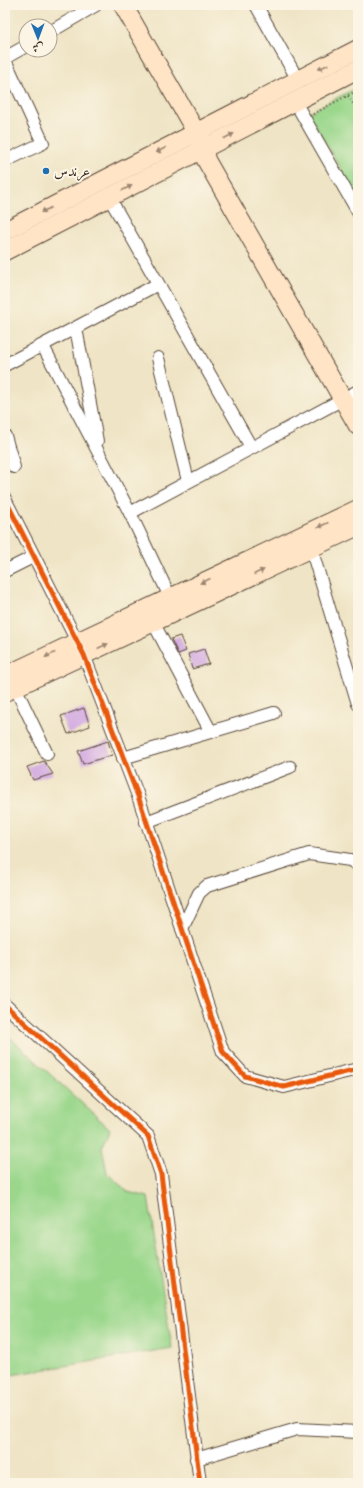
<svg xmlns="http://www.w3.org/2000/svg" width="363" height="1488" viewBox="0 0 363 1488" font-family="'IM FELL Great Primer',Amiri,serif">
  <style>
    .green { fill: #9ad78b; stroke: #6a8054 }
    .building { fill: #d1a7e1 }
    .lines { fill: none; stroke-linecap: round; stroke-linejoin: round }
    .street-casing { stroke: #564637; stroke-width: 14 }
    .secondary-casing { stroke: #564637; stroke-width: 20 }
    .path { stroke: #564637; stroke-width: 2; stroke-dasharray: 1 3; stroke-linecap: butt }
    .street { stroke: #fff; stroke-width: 12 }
    .secondary { stroke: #ffe4c6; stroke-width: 18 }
    .cycleway-casing { stroke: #fcf5e5; stroke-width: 8 }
    .cycleway { stroke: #e8590c; stroke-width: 5 }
    .oneway { fill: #9d8772 }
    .poi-dot { fill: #1f6fb2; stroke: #fcf5e5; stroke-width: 1.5 }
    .labels { text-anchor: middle; stroke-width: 4; stroke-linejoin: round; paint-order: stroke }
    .poi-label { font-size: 14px; fill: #3b2a1e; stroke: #fcf5e5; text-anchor: start }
  </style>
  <rect width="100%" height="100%" fill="#fcf5e5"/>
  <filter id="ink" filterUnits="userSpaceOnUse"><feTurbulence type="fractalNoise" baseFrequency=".025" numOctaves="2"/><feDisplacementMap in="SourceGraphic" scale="8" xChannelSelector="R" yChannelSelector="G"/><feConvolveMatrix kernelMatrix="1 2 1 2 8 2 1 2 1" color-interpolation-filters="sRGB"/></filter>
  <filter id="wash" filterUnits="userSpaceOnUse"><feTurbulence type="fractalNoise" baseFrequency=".012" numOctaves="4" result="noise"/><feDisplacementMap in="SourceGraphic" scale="16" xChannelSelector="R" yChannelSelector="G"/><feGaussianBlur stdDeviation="0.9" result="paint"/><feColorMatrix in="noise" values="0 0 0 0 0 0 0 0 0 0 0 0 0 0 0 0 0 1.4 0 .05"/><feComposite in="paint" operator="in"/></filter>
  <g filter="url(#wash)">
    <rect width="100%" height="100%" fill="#efe4c5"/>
    <!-- green -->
    <g class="green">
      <path d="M358 87V198L308 113Z"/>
      <path d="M5 1033 110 1129 102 1147 107 1173 128 1192 148 1197 172 1348 5 1376Z"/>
    </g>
    <g id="blocks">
      <!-- building -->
      <g class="building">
        <path d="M180 636 186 651 178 654 171 639Z"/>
        <path d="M204 649 209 664 192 669 188 654Z"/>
        <path d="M84 708 90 726 68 734 61 716Z"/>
        <path d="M108 741 112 755 83 764 78 751Z"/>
        <path d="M44 761 53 774 33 780 27 767Z"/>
      </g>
    </g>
  </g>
  <g filter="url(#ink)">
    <use href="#blocks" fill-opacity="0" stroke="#564637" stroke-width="1"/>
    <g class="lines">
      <!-- street casing -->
      <g class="street-casing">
        <g id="street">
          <path d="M256 5 298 80"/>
          <path d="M50 32 96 5"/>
          <path d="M5 58 26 46"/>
          <path d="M5 60 43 143 5 161"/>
          <path d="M295 102 358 212"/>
          <path d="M109 197 251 447"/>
          <path d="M76 328 97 441"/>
          <path d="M43 346 130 513 170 597"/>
          <path d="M158 358 188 481"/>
          <path d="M5 365 158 284"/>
          <path d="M5 436 14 467"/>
          <path d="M5 499 84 655 138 796 223 1052 245 1076 284 1087 358 1069"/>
          <path d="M130 513 358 391"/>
          <path d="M311 548 358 704"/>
          <path d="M5 571 33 557"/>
          <path d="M153 622 211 732"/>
          <path d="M15 687 47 754"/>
          <path d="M123 758 274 713"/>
          <path d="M146 822 290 767"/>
          <path d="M182 929 199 893 207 886 309 854 350 860 358 865"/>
          <path d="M5 1005 148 1136 161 1174 200 1483"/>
          <path d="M196 1459 297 1429 358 1432"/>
        </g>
      </g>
      <!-- secondary casing -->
      <g class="secondary-casing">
        <g id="secondary">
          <path d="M123 5 196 132 204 149 206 160 358 426"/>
          <path d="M5 231 358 49"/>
          <path d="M5 251 358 69"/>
          <path d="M5 676 358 509"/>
          <path d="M5 692 358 526"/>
        </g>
      </g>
      <!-- path -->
      <g class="path">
        <path d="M348 96 358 111"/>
        <path d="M313 114 358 90"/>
      </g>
      <!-- street -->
      <use href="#street" class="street"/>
      <!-- secondary -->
      <use href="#secondary" class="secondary"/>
      <!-- cycleway casing -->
      <g class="cycleway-casing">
        <g id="cycleway">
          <path d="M5 499 84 655 138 796 223 1052 245 1076 284 1087 358 1069"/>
          <path d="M5 1005 148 1136 161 1174 200 1483"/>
        </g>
      </g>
      <!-- cycleway -->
      <use href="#cycleway" class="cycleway"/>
    </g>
    <!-- one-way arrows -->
    <defs><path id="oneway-solid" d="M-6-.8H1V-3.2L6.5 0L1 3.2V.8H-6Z"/></defs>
    <g class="oneway">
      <use href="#oneway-solid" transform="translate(323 67) rotate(153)"/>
      <use href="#oneway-solid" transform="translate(229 136) rotate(-27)"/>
      <use href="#oneway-solid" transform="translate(161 150) rotate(153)"/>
      <use href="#oneway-solid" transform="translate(127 188) rotate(-27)"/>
      <use href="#oneway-solid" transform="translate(46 210) rotate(153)"/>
      <use href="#oneway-solid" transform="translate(323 525) rotate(155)"/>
      <use href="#oneway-solid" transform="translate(259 572) rotate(-25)"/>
      <use href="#oneway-solid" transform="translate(205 581) rotate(155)"/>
      <use href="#oneway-solid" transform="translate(103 646) rotate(-25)"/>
      <use href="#oneway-solid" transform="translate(50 655) rotate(154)"/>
    </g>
  </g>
  <!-- markers -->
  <circle class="poi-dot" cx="46" cy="171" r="4"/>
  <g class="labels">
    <!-- poi labels -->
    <g class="poi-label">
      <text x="54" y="176">عرندس</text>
    </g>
  </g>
  <!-- margin -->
  <rect width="363" height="1488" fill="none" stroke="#fcf5e5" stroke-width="20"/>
  <!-- north arrow -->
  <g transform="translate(38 38) rotate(179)"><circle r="19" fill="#fcf5e5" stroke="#afa495"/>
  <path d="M0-3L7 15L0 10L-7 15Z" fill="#1f6fb2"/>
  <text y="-6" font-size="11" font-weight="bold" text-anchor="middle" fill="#3b2a1e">ش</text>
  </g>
</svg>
